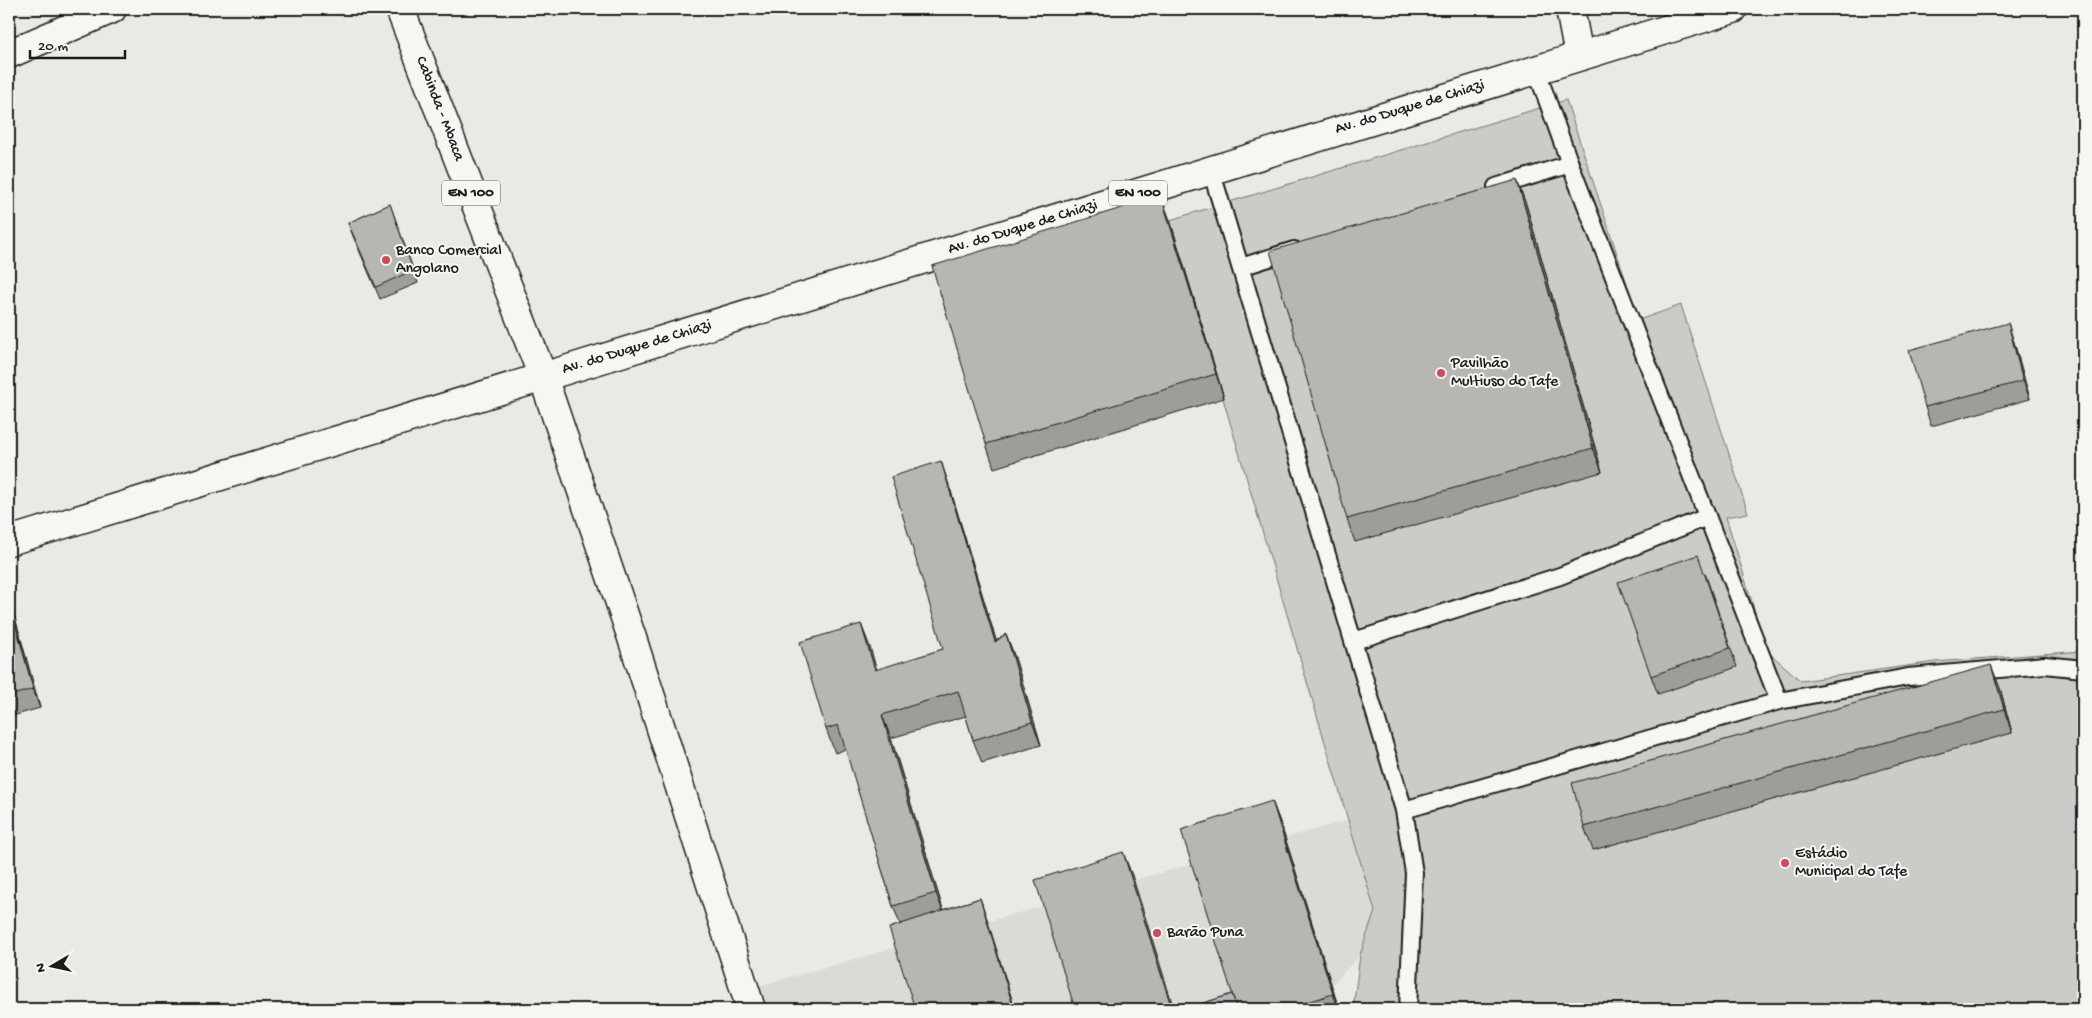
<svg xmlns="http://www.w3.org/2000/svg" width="2092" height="1018" viewBox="0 0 2092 1018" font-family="'Gochi Hand',sans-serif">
<rect width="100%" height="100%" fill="#e9e9e5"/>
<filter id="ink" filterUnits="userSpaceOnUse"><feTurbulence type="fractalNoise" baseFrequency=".02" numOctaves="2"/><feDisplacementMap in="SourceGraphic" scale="10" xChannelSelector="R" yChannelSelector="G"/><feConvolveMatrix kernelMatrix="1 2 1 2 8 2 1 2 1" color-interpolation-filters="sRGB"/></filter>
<g filter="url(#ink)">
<!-- built -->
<path fill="#dadad6" d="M1348,820L1375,911L1360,955L1331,986L1338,1009H751L745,990Z"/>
<!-- green -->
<path fill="#cbcbc7" stroke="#747472" d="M1566,100L1639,320L1681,305L1748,513L1726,517L1767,651L1801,681L1935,662L2083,651V1009H1353L1360,955L1375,911L1170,220Z"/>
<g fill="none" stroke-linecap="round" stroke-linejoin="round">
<defs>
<g id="service">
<path d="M1536,69L1570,164L1779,701"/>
<path d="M1211,170L1404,810L1414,873L1408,1009"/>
<path d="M1496,187L1570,164"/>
<path d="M1241,267L1294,250"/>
<path d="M1354,641L1560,576L1707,517"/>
<path d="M1404,810L1779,701L1908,677L2045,665L2083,669"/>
</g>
<g id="minor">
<path d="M1570,9L1579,56"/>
<path d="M9,54L112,9"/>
<path d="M9,541L543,377"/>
</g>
<path id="secondary" d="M543,377L632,638L751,1009"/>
<path id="primary" d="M400,9L543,377L1733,9"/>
</defs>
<!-- service casing -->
<use href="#service" stroke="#1c1c1c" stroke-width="20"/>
<!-- minor casing -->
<use href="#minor" stroke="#1c1c1c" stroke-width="31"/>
<!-- secondary casing -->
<use href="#secondary" stroke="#1c1c1c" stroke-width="31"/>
<!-- primary casing -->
<use href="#primary" stroke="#1c1c1c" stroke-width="31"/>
<!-- service -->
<use href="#service" stroke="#f6f6f2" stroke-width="16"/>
<!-- minor -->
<use href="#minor" stroke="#f6f6f2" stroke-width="28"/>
<!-- secondary -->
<use href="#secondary" stroke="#f6f6f2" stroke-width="28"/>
<!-- primary -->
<use href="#primary" stroke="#f6f6f2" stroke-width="28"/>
</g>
<!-- wall -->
<g fill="#9d9d9a" stroke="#1c1c1c">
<path d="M390,204L418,283L380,299L353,236L348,223Z"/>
<path d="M1526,204L1602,472L1355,542L1347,519Z"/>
<path d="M1170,220L1224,398L994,468L986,444Z"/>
<path d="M2014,342L2030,399L1931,426L1925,407Z"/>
<path d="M949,485L996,641L1006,634L1015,658L1041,745L982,763L973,740L966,716L891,738L943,910L980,898L988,922L900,924L893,906L846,749L835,753L826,729L861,624L877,670L943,649Z"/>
<path d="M1705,573L1737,667L1658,694L1651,676Z"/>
<path d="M9,600L14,614L40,708L9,717Z"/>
<path d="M2000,688L2012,733L1593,850L1584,827Z"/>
<path d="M1272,801L1281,825L1339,1009H1185L1232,994Z"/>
</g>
<!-- shaded-wall -->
<g fill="#7f7f7d" stroke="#1c1c1c">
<path d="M1517,180L1526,204L1602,472L1593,448Z"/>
<path d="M1161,196L1170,220L1224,398L1216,374Z"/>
<path d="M2008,323L2014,342L2030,399L2023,381Z"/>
<path d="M941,461L949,485L1004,666L995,642Z"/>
<path d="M9,600L14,614L40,708L33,689Z"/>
<path d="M861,624L870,647L884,694L875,670Z"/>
<path d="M1006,634L1015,658L1041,745L1032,722Z"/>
<path d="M1991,665L2000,688L2012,733L2004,709Z"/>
<path d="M882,715L891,738L945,916L936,893Z"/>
<path d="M1272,801L1281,825L1339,1009L1333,994Z"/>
<path d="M1123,852L1132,875L1174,1009H1172Z"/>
<path d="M980,898L988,922L1015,1009H1014Z"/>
</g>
<!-- building -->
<g fill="#b6b6b3" stroke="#1c1c1c">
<path d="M1517,180L1593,448L1347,519L1270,251Z"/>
<path d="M1161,196L1216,374L986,444L932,266Z"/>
<path d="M390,204L413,270L376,287L348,223Z"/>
<path d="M2008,323L2023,381L1925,407L1909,350Z"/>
<path d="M941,461L995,642L1006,634L1032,722L973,740L958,691L882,715L936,893L893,906L838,725L826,729L800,642L861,624L875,670L943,649L891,477Z"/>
<path d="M1698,555L1730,648L1651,676L1618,582Z"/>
<path d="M9,601L33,689L9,696Z"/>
<path d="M1991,665L2004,709L1584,827L1572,783Z"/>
<path d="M1272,801L1333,994L1284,1009H1237L1181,830Z"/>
<path d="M1123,852L1172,1009H1075L1035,880Z"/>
<path d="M980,898L1014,1009H915L889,928Z"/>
<path d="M1232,994L1237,1009H1185Z"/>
</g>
</g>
<!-- markers -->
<g fill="#d1495b" stroke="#f6f6f2" stroke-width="2">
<circle cx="386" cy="260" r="5"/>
<circle cx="1441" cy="373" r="5"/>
<circle cx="1785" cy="863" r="5"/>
<circle cx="1157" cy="933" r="5"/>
</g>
<g text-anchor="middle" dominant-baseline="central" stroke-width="4" stroke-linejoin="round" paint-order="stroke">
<!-- shield labels -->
<g fill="#f6f6f2" stroke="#5d5d5c" stroke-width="1">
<rect x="442" y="180.5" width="58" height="25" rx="4"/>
<rect x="1109" y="180.5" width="58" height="25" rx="4"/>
</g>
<g font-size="15" font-weight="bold" fill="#1c1c1c">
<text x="471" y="193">EN 100</text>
<text x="1138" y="193">EN 100</text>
</g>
<!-- street labels -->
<g font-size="16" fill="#1c1c1c" stroke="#f6f6f2">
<text transform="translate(1410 108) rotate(-17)">Av. do Duque de Chiazi</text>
<text transform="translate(439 109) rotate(69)">Cabinda - Mbaca</text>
<text transform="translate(1023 228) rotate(-17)">Av. do Duque de Chiazi</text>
<text transform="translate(637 348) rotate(-17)">Av. do Duque de Chiazi</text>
</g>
<!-- poi labels -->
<g font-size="16" fill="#1c1c1c" stroke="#f6f6f2" text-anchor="start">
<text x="396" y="251">Banco Comercial<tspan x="396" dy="18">Angolano</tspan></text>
<text x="1451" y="364">Pavilhão<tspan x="1451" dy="18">Multiuso do Tafe</tspan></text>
<text x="1795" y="854">Estádio<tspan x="1795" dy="18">Municipal do Tafe</tspan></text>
<text x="1167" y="933">Barão Puna</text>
</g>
</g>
<!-- margin -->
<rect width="2092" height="1018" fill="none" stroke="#f6f6f2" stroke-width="30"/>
<rect x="15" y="15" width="2062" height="988" fill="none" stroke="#1c1c1c" stroke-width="2" filter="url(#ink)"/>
<!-- north arrow -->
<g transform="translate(52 966) rotate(261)" stroke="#f6f6f2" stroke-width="4" paint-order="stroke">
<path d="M0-4L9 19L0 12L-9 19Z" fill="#1c1c1c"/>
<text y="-8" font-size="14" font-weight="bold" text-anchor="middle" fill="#1c1c1c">N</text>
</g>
<!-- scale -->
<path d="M30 50v8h95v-8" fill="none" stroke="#1c1c1c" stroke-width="2.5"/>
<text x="38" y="50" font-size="15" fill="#1c1c1c" stroke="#f6f6f2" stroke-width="4" paint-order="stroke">20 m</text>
</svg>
